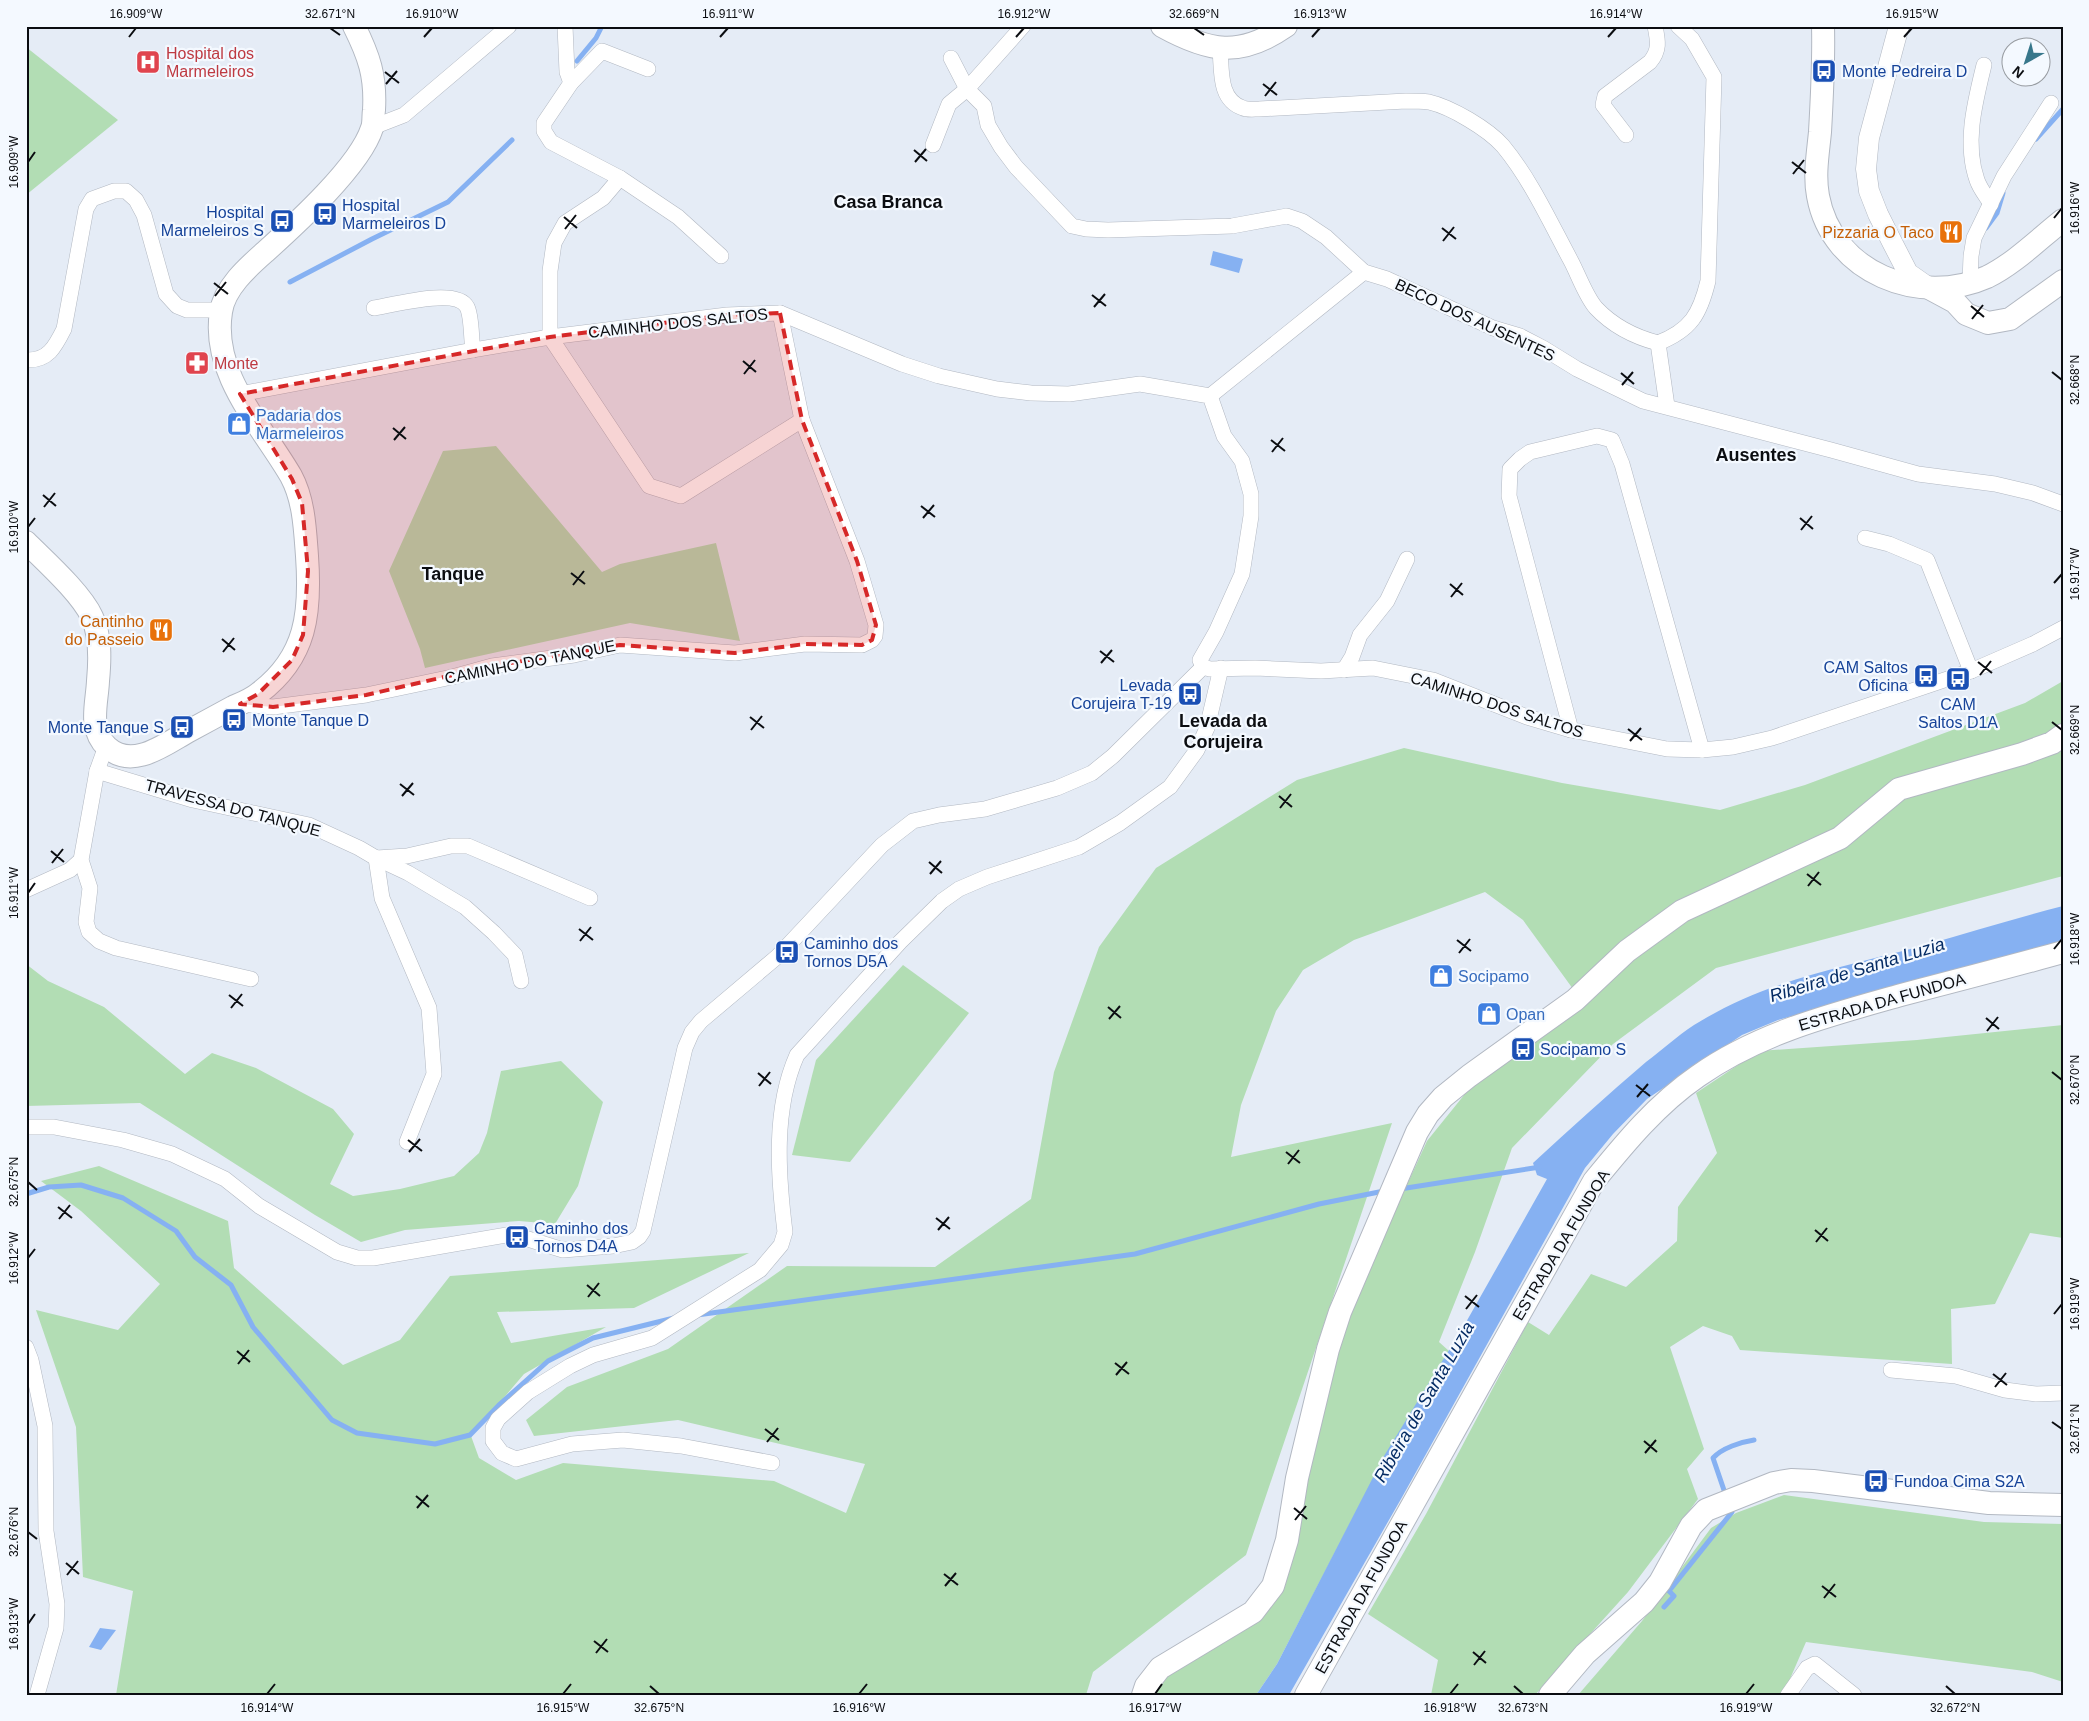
<svg xmlns="http://www.w3.org/2000/svg" width="2089" height="1721" viewBox="0 0 2089 1721" font-family="Helvetica,sans-serif">
<rect width="100%" height="100%" fill="#e5ecf6"/>
<!-- green -->
<g fill="#b2ddb4">
<path d="M26,47L118,120L26,195Z"/>
<path d="M496,446L602,572L620,564L716,543L740,641L630,623L425,668L420,649L389,571L443,451Z"/>
<path d="M2063,681V876L1716,968L1613,1044L1512,1148L1475,1252L1439,1342L1449,1351L1386,1454L1277,1664L1256,1695H1152L1156,1679L1200,1655L1290,1564L1338,1336L1427,1141L1473,1084L1581,1000L1523,920L1485,892L1354,940L1303,970L1276,1011L1241,1105L1231,1157L1392,1123L1246,1555L1093,1672L1086,1695H116L133,1591L83,1577L76,1427L36,1310L118,1330L160,1284L81,1211L41,1181L99,1166L228,1221L234,1268L343,1365L400,1340L450,1276L749,1253L634,1308L497,1312L511,1343L606,1327L524,1374L471,1436L479,1458L516,1480L563,1463L774,1481L846,1513L865,1464L678,1420L534,1436L526,1420L567,1387L668,1349L787,1266L935,1267L1031,1199L1054,1072L1099,947L1156,868L1297,780L1404,748L1562,783L1720,810L1805,785L2025,703Z"/>
<path d="M26,964L48,981L104,1007L185,1074L212,1053L256,1068L333,1109L354,1134L330,1184L353,1196L400,1189L454,1176L479,1153L487,1133L501,1071L561,1061L603,1102L578,1186L555,1224L519,1221L405,1230L361,1242L315,1215L140,1103L26,1106Z"/>
<path d="M903,965L969,1013L850,1162L792,1155L816,1060Z"/>
<path d="M2063,1025V1238L2030,1233L1995,1304L1951,1309L1952,1364L1740,1350L1732,1336L1703,1326L1670,1347L1704,1449L1687,1469L1698,1499L1628,1592L1535,1695H1431L1438,1660L1368,1614L1426,1514L1528,1322L1549,1335L1591,1274L1626,1287L1677,1241L1678,1207L1717,1153L1696,1093L1759,1051L1917,1040Z"/>
<path d="M1784,1495L1984,1522L2063,1524V1682L2032,1672L1806,1642L1783,1695H1578L1642,1621L1711,1528L1736,1513Z"/>
</g>
<!-- water -->
<g fill="#86b1f2">
<path d="M1213,251L1243,259L1239,273L1210,265Z"/>
<path d="M2063,906V941L1778,1020L1742,1035L1647,1099L1613,1134L1585,1168L1401,1499L1289,1695H1256L1277,1664L1384,1456L1465,1324L1547,1179L1537,1175L1533,1163C1570,1129 1607,1095 1646,1062C1662,1050 1677,1036 1694,1025C1768,979 1842,968 1925,945C1971,932 2016,918 2063,906Z"/>
<path d="M100,1628L116,1630L101,1650L89,1647Z"/>
</g>
<g fill="none" stroke-linecap="round" stroke-linejoin="round">
<!-- stream -->
<g stroke="#86b1f2" stroke-width="5">
<path d="M577,61L596,38L602,26"/>
<path d="M2036,139L2063,109"/>
<path d="M1986,228L1997,213L2003,193"/>
<path d="M290,282L372,239L448,202L512,140"/>
<path d="M1400,1189L1540,1167"/>
<path d="M26,1194L49,1187L81,1185L123,1198L176,1231L195,1257L231,1285L253,1327L332,1420L357,1433L435,1444L470,1435L500,1404L548,1361L593,1338L674,1318"/>
<path d="M697,1315L1135,1254L1319,1204L1384,1191"/>
<path d="M1726,1496L1713,1458C1722,1448 1741,1442 1754,1440"/>
<path d="M1664,1607L1674,1596L1669,1591L1732,1512L1730,1506"/>
</g>
<defs>
<g id="minor">
<path d="M565,26L567,72L571,83"/>
<path d="M1220,49C1222,69 1218,100 1243,108C1247,110 1254,109 1259,109L1406,101C1413,101 1421,101 1429,102C1451,107 1488,129 1503,146C1531,180 1550,222 1571,261C1578,274 1586,297 1596,308C1612,325 1635,337 1658,343"/>
<path d="M951,58L967,89L984,106L988,125L1001,147L1016,167L1072,226L1086,229L1108,230L1232,226L1287,216L1302,221L1326,237L1364,272L1387,279L1493,328L1520,336L1543,348L1577,369L1643,401L1831,450L1918,474L1995,484L2033,493L2063,504"/>
<path d="M1984,65C1975,102 1964,143 1977,180C1980,189 1987,197 1991,204"/>
<path d="M373,127L404,115L509,26"/>
<path d="M1626,135L1603,105L1605,96L1650,62C1660,50 1658,41 1655,26"/>
<path d="M933,145L949,104L967,89L1023,26"/>
<path d="M620,178L678,217L721,256"/>
<path d="M1970,282L1971,256L1974,238L2004,176L2051,103"/>
<path d="M374,308C393,305 457,287 467,307C472,316 471,339 473,350"/>
<path d="M550,337V271L554,243L565,223L603,198L620,178L551,142L544,131V123L571,83L602,51L648,69"/>
<path d="M550,337L649,486L681,496L802,420"/>
<path d="M1658,343C1691,330 1700,314 1708,281L1714,77L1692,39L1678,26"/>
<path d="M1658,343L1667,406"/>
<path d="M26,360C48,361 55,347 64,329L86,209L92,199L114,191H126L136,200L144,215L166,294L177,306L187,310H221"/>
<path d="M240,394L473,350L550,337L727,315L780,313L902,364L939,376L997,389L1031,393L1069,394L1140,384L1210,396L1224,436L1242,461L1251,494V516L1242,574L1216,632L1200,660L1203,667L1210,669L1255,668L1321,671L1373,668L1433,680L1527,717L1571,730L1667,749L1702,750L1733,747L1772,738L1971,671L2033,644L2063,628"/>
<path d="M1210,396L1364,272"/>
<path d="M1865,538L1889,544L1927,560L1971,671"/>
<path d="M1344,670L1352,657L1360,635L1387,601L1407,559"/>
<path d="M242,704L273,707L366,695L452,677L492,666L574,655L620,645L735,653L805,644L862,645L872,640L875,636L876,625L857,561L802,420L780,313"/>
<path d="M1571,730L1509,496L1510,469L1520,459L1530,452L1597,436L1612,440L1622,464L1702,750"/>
<path d="M106,746L97,771L81,860L90,888L86,922L89,932L99,941L116,948L251,979"/>
<path d="M97,771L193,800L309,825L359,848L376,858L408,873L465,907L494,933L515,955L521,981"/>
<path d="M376,858L382,898L429,1008L434,1074L407,1142"/>
<path d="M377,858L407,856L451,846H468L590,898"/>
<path d="M26,890L70,870L81,860"/>
<path d="M26,1127H54L123,1140L172,1154L225,1179L259,1206L337,1252L357,1258H373L512,1234L563,1250L613,1246L632,1242L639,1237L643,1231L685,1048L692,1032L701,1021L778,956L882,845L913,821L939,815L985,809L1057,788L1092,773L1113,756L1203,667"/>
<path d="M26,1347L31,1360L45,1426L46,1531L57,1604L56,1628L37,1695"/>
<path d="M1891,1370L1956,1376L2005,1390L2036,1394L2063,1393"/>
<path d="M772,1463L681,1446L623,1440L572,1444L516,1459L502,1453L493,1441V1428L498,1419L528,1392L570,1366L593,1355L652,1338L760,1270L781,1245L785,1232C778,1175 773,1109 797,1055L900,942L942,901L959,889L987,877L1079,847L1120,823L1170,787L1197,750L1207,728L1221,668"/>
<path d="M1788,1695L1807,1668L1815,1664L1854,1695"/>
</g>
<path id="tertiary" d="M1899,26L1869,138L1866,169L1869,191L1878,214L1892,242L1908,273L1928,287"/>
<g id="secondary">
<path d="M1162,26C1209,52 1240,58 1286,26"/>
<path d="M1823,26C1824,62 1822,97 1820,132C1818,153 1814,175 1818,196C1832,273 1920,307 1987,277C2014,264 2040,238 2063,220"/>
<path d="M1929,288L1955,302L1966,314L1988,323L2010,319L2063,281"/>
<path d="M26,542C45,561 81,593 92,617C101,636 100,660 98,681C97,704 88,729 107,747C132,770 164,745 187,732C202,724 218,715 233,707C242,703 252,699 259,693C307,657 311,612 307,556C305,529 304,500 291,476C262,426 211,374 221,312C224,288 248,267 265,252C296,224 360,166 372,128C374,123 373,116 374,110C376,76 369,56 354,26"/>
<path d="M1143,1695L1146,1686L1160,1668L1253,1612L1273,1586L1287,1540L1297,1478L1328,1349L1340,1312L1417,1132L1428,1114L1443,1097L1469,1076L1575,1000L1627,951L1682,911L1840,838L1899,789L2022,754L2052,743L2063,735"/>
<path d="M1306,1695L1594,1181C1625,1143 1657,1104 1698,1076C1759,1033 1830,1015 1901,995C1955,981 2009,967 2063,952"/>
<path d="M1550,1695L1585,1654L1644,1602L1660,1582L1691,1526L1706,1510L1774,1483L1791,1480L1813,1481L1989,1503L2063,1505"/>
</g>
</defs>
<!-- minor casing -->
<use href="#minor" stroke="#b2b8c2" stroke-width="16"/>
<!-- tertiary casing -->
<use href="#tertiary" stroke="#b2b8c2" stroke-width="21"/>
<!-- secondary casing -->
<use href="#secondary" stroke="#b2b8c2" stroke-width="24"/>
<!-- minor -->
<use href="#minor" stroke="#fff" stroke-width="15"/>
<!-- tertiary -->
<use href="#tertiary" stroke="#fff" stroke-width="20"/>
<!-- secondary -->
<use href="#secondary" stroke="#fff" stroke-width="22"/>
</g>
<!-- marked area -->
<path fill="#d62828" fill-opacity="0.2" stroke="#d62828" stroke-width="4" stroke-dasharray="10 6" stroke-linejoin="round" d="M780,313L802,420L857,561L876,625L872,640L862,645L805,644L735,653L620,645L492,666L366,695L273,707L240,704L258,694L292,660L303,635L308,571L302,503L292,479L240,394L550,337L727,315Z"/>
<!-- ticks -->
<path fill="none" stroke="#0b0d11" stroke-width="2" d="M330,28L340,35M1194,28L1204,35M129,37L136,28M424,37L432,28M720,37L728,28M1016,37L1024,28M1312,37L1320,28M1608,37L1616,28M1904,37L1912,28M385,72L399,83M386,84L397,71M1263,84L1277,95M1265,96L1276,82M914,150L927,161M28,162L35,152M915,162L926,149M1792,162L1806,173M1793,174L1804,160M564,217L577,228M2054,218L2062,208M1442,228L1456,239M565,229L576,215M1443,241L1454,227M214,283L228,294M1092,295L1106,306M215,296L226,282M1971,306L1984,317M1094,307L1105,294M1972,319L1983,305M743,361L756,372M2052,372L2062,380M1621,373L1634,384M744,374L755,360M1622,385L1633,372M393,428L406,439M394,440L405,427M1271,440L1285,451M1272,452L1283,438M43,495L56,506M921,506L935,517M44,507L55,493M923,518L934,505M1800,518L1813,529M28,527L35,518M1801,530L1812,516M571,573L585,584M2054,583L2062,574M1450,584L1463,595M573,585L584,571M1451,597L1462,583M222,639L235,650M1100,651L1114,662M223,652L234,638M1978,662L1992,673M1101,663L1112,650M1980,675L1991,661M750,717L764,728M2052,722L2062,730M1628,729L1642,740M751,730L762,716M1630,741L1641,728M400,784L414,795M402,796L413,783M1279,796L1292,807M1280,808L1291,794M51,851L64,862M929,862L942,873M52,863L63,849M930,874L941,861M1807,874L1821,885M1808,886L1819,872M28,893L35,883M579,929L593,940M1457,940L1471,951M580,941L591,927M2054,949L2062,939M1459,953L1470,939M229,995L243,1006M1108,1007L1121,1018M231,1008L242,994M1986,1018L1999,1029M1109,1019L1120,1006M1987,1031L1998,1017M2052,1072L2062,1080M758,1073L771,1084M1636,1085L1650,1096M759,1086L770,1072M1637,1097L1648,1084M408,1140L422,1151M409,1152L420,1139M1286,1152L1300,1163M1288,1164L1299,1150M28,1182L37,1190M58,1207L72,1218M936,1218L950,1229M59,1219L70,1205M938,1230L949,1217M1815,1230L1828,1241M1816,1242L1827,1228M28,1258L35,1249M587,1285L600,1296M1465,1296L1479,1307M588,1297L599,1283M1466,1309L1477,1295M2054,1314L2062,1304M237,1351L250,1362M1115,1363L1129,1374M238,1364L249,1350M1993,1374L2007,1385M1116,1375L1127,1362M1995,1387L2006,1373M2052,1422L2062,1429M765,1429L779,1440M1644,1441L1657,1452M767,1442L778,1428M1645,1453L1656,1440M416,1496L429,1507M417,1508L428,1495M1294,1508L1307,1519M1295,1520L1306,1506M28,1532L37,1539M66,1563L79,1574M944,1574L958,1585M67,1575L78,1561M945,1586L956,1573M1822,1586L1836,1597M1824,1598L1835,1584M28,1624L35,1614M594,1641L608,1652M1473,1652L1486,1663M596,1653L607,1639M1474,1665L1485,1651M650,1686L659,1694M1514,1686L1523,1694M1946,1686L1955,1694M267,1694L275,1684M563,1694L571,1684M859,1694L867,1684M1155,1694L1162,1684M1450,1694L1458,1684M1746,1694L1754,1684"/>
<!-- icons -->
<defs>
<symbol id="hospital-square" viewBox="-11 -11 22 22"><rect x="-9" y="-9" width="18" height="18" rx="4" fill="#e0444e" stroke="#f4f9ff"/><path d="M-5-5h3v3.5h4V-5h3V5h-3V1.5h-4V5h-3Z" fill="#fff"/></symbol>
<symbol id="bus-square" viewBox="-11 -11 22 22"><rect x="-9" y="-9" width="18" height="18" rx="4" fill="#1a4fb4" stroke="#f4f9ff"/><path d="M-5-6H5V4H4V6H2V4H-2V6H-4V4H-5ZM-3.5-4V0h7V-4ZM-3.5 1.2v1.5H-2V1.2ZM2 1.2v1.5H3.5V1.2Z" fill="#fff"/></symbol>
<symbol id="restaurant-square" viewBox="-11 -11 22 22"><rect x="-9" y="-9" width="18" height="18" rx="4" fill="#e8710a" stroke="#f4f9ff"/><path d="M-5-6h1v4h1v-4h1v4h1v-4h1v5L-1.5 .5V6h-2V.5L-5-1ZM5-6V6H3V1.5H1.5Q1.5-4 5-6Z" fill="#fff"/></symbol>
<symbol id="pharmacy-square" viewBox="-11 -11 22 22"><rect x="-9" y="-9" width="18" height="18" rx="4" fill="#e0444e" stroke="#f4f9ff"/><path d="M-2-6h4v4h4v4h-4v4h-4v-4h-4v-4h4Z" fill="#fff"/></symbol>
<symbol id="shop-square" viewBox="-11 -11 22 22"><rect x="-9" y="-9" width="18" height="18" rx="4" fill="#3f7fe0" stroke="#f4f9ff"/><path d="M-5-2.5h2.3a2.7 3.5 0 0 1 5.4 0H5L5.5 6h-11ZM-1.5-2.5h3a1.5 2.3 0 0 0-3 0Z" fill="#fff"/></symbol>
</defs>
<g fill-rule="evenodd">
<use href="#hospital-square" x="134" y="48" width="28" height="28"/>
<use href="#bus-square" x="1810" y="57" width="28" height="28"/>
<use href="#bus-square" x="311" y="200" width="28" height="28"/>
<use href="#bus-square" x="268" y="207" width="28" height="28"/>
<use href="#restaurant-square" x="1937" y="218" width="28" height="28"/>
<use href="#pharmacy-square" x="183" y="349" width="28" height="28"/>
<use href="#shop-square" x="225" y="410" width="28" height="28"/>
<use href="#restaurant-square" x="147" y="616" width="28" height="28"/>
<use href="#bus-square" x="1912" y="662" width="28" height="28"/>
<use href="#bus-square" x="1944" y="665" width="28" height="28"/>
<use href="#bus-square" x="1176" y="680" width="28" height="28"/>
<use href="#bus-square" x="220" y="706" width="28" height="28"/>
<use href="#bus-square" x="168" y="713" width="28" height="28"/>
<use href="#bus-square" x="773" y="938" width="28" height="28"/>
<use href="#shop-square" x="1427" y="962" width="28" height="28"/>
<use href="#shop-square" x="1475" y="1000" width="28" height="28"/>
<use href="#bus-square" x="1509" y="1035" width="28" height="28"/>
<use href="#bus-square" x="503" y="1223" width="28" height="28"/>
<use href="#bus-square" x="1862" y="1467" width="28" height="28"/>
</g>
<g text-anchor="middle" dominant-baseline="central" stroke-width="4.5" stroke-linejoin="round" paint-order="stroke">
<!-- health labels -->
<g font-size="16" fill="#be3a42" stroke="#f4f9ff" text-anchor="start">
<text x="166" y="53">Hospital dos<tspan x="166" dy="18">Marmeleiros</tspan></text>
<text x="214" y="363">Monte</text>
</g>
<!-- transit labels -->
<g font-size="16" fill="#164399" stroke="#f4f9ff" text-anchor="start">
<text x="1842" y="71">Monte Pedreira D</text>
<text x="342" y="205">Hospital<tspan x="342" dy="18">Marmeleiros D</tspan></text>
<text x="264" y="212" text-anchor="end">Hospital<tspan x="264" dy="18">Marmeleiros S</tspan></text>
<text x="1908" y="667" text-anchor="end">CAM Saltos<tspan x="1908" dy="18">Oficina</tspan></text>
<text x="1172" y="685" text-anchor="end">Levada<tspan x="1172" dy="18">Corujeira T-19</tspan></text>
<text x="1958" y="704" text-anchor="middle">CAM<tspan x="1958" dy="18">Saltos D1A</tspan></text>
<text x="252" y="720">Monte Tanque D</text>
<text x="164" y="727" text-anchor="end">Monte Tanque S</text>
<text x="804" y="943">Caminho dos<tspan x="804" dy="18">Tornos D5A</tspan></text>
<text x="1540" y="1049">Socipamo S</text>
<text x="534" y="1228">Caminho dos<tspan x="534" dy="18">Tornos D4A</tspan></text>
<text x="1894" y="1481">Fundoa Cima S2A</text>
</g>
<!-- food labels -->
<g font-size="16" fill="#c56008" stroke="#f4f9ff" text-anchor="end">
<text x="1934" y="232">Pizzaria O Taco</text>
<text x="144" y="621">Cantinho<tspan x="144" dy="18">do Passeio</tspan></text>
</g>
<!-- street labels -->
<g font-size="16" fill="#0b0d11" stroke="#f4f9ff">
<text transform="translate(1475 320) rotate(25)">BECO DOS AUSENTES</text>
<text transform="translate(678 323) rotate(-6)">CAMINHO DOS SALTOS</text>
<text transform="translate(530 662) rotate(-11)">CAMINHO DO TANQUE</text>
<text transform="translate(1497 705) rotate(18)">CAMINHO DOS SALTOS</text>
<text transform="translate(233 808) rotate(15)">TRAVESSA DO TANQUE</text>
<text transform="translate(1882 1002) rotate(-16)">ESTRADA DA FUNDOA</text>
<text transform="translate(1561 1245) rotate(-59)">ESTRADA DA FUNDOA</text>
<text transform="translate(1361 1597) rotate(-61)">ESTRADA DA FUNDOA</text>
</g>
<!-- shop labels -->
<g font-size="16" fill="#366cbe" stroke="#f4f9ff" text-anchor="start">
<text x="256" y="415">Padaria dos<tspan x="256" dy="18">Marmeleiros</tspan></text>
<text x="1458" y="976">Socipamo</text>
<text x="1506" y="1014">Opan</text>
</g>
<!-- neighbourhood labels -->
<g font-size="18" font-weight="bold" fill="#0b0d11" stroke="#f4f9ff">
<text x="888" y="202">Casa Branca</text>
<text x="1756" y="455">Ausentes</text>
<text x="453" y="574">Tanque</text>
<text x="1223" y="721">Levada da<tspan x="1223" dy="21">Corujeira</tspan></text>
</g>
<!-- water labels -->
<g font-size="18" font-style="italic" fill="#042b64" stroke="#f4f9ff">
<text transform="translate(1857 970) rotate(-17)">Ribeira de Santa Luzia</text>
<text transform="translate(1424 1402) rotate(-60)">Ribeira de Santa Luzia</text>
</g>
</g>
<!-- border -->
<rect width="2089" height="1721" fill="none" stroke="#f4f9ff" stroke-width="55"/>
<!-- north arrow -->
<g transform="translate(2026 62) rotate(219)"><circle r="24" fill="#f4f9ff" stroke="#979ba0"/>
<path d="M0-4L9 19L0 12L-9 19Z" fill="#37778b"/>
<text y="-8" font-size="14" font-weight="bold" text-anchor="middle" fill="#0b0d11">N</text>
</g>
<rect x="28" y="28" width="2034" height="1666" fill="none" stroke="#0b0d11" stroke-width="2"/>
<g font-size="12" text-anchor="middle" fill="#0b0d11">
<text x="136" y="18">16.909°W</text>
<text x="330" y="18">32.671°N</text>
<text x="432" y="18">16.910°W</text>
<text x="728" y="18">16.911°W</text>
<text x="1024" y="18">16.912°W</text>
<text x="1194" y="18">32.669°N</text>
<text x="1320" y="18">16.913°W</text>
<text x="1616" y="18">16.914°W</text>
<text x="1912" y="18">16.915°W</text>
<text transform="translate(14 162) rotate(-90)" y="4">16.909°W</text>
<text transform="translate(2075 208) rotate(-90)" y="4">16.916°W</text>
<text transform="translate(2075 380) rotate(-90)" y="4">32.668°N</text>
<text transform="translate(14 527) rotate(-90)" y="4">16.910°W</text>
<text transform="translate(2075 574) rotate(-90)" y="4">16.917°W</text>
<text transform="translate(2075 730) rotate(-90)" y="4">32.669°N</text>
<text transform="translate(14 893) rotate(-90)" y="4">16.911°W</text>
<text transform="translate(2075 939) rotate(-90)" y="4">16.918°W</text>
<text transform="translate(2075 1080) rotate(-90)" y="4">32.670°N</text>
<text transform="translate(14 1182) rotate(-90)" y="4">32.675°N</text>
<text transform="translate(14 1258) rotate(-90)" y="4">16.912°W</text>
<text transform="translate(2075 1304) rotate(-90)" y="4">16.919°W</text>
<text transform="translate(2075 1429) rotate(-90)" y="4">32.671°N</text>
<text transform="translate(14 1532) rotate(-90)" y="4">32.676°N</text>
<text transform="translate(14 1624) rotate(-90)" y="4">16.913°W</text>
<text x="267" y="1712">16.914°W</text>
<text x="563" y="1712">16.915°W</text>
<text x="659" y="1712">32.675°N</text>
<text x="859" y="1712">16.916°W</text>
<text x="1155" y="1712">16.917°W</text>
<text x="1450" y="1712">16.918°W</text>
<text x="1523" y="1712">32.673°N</text>
<text x="1746" y="1712">16.919°W</text>
<text x="1955" y="1712">32.672°N</text>
</g>
</svg>
